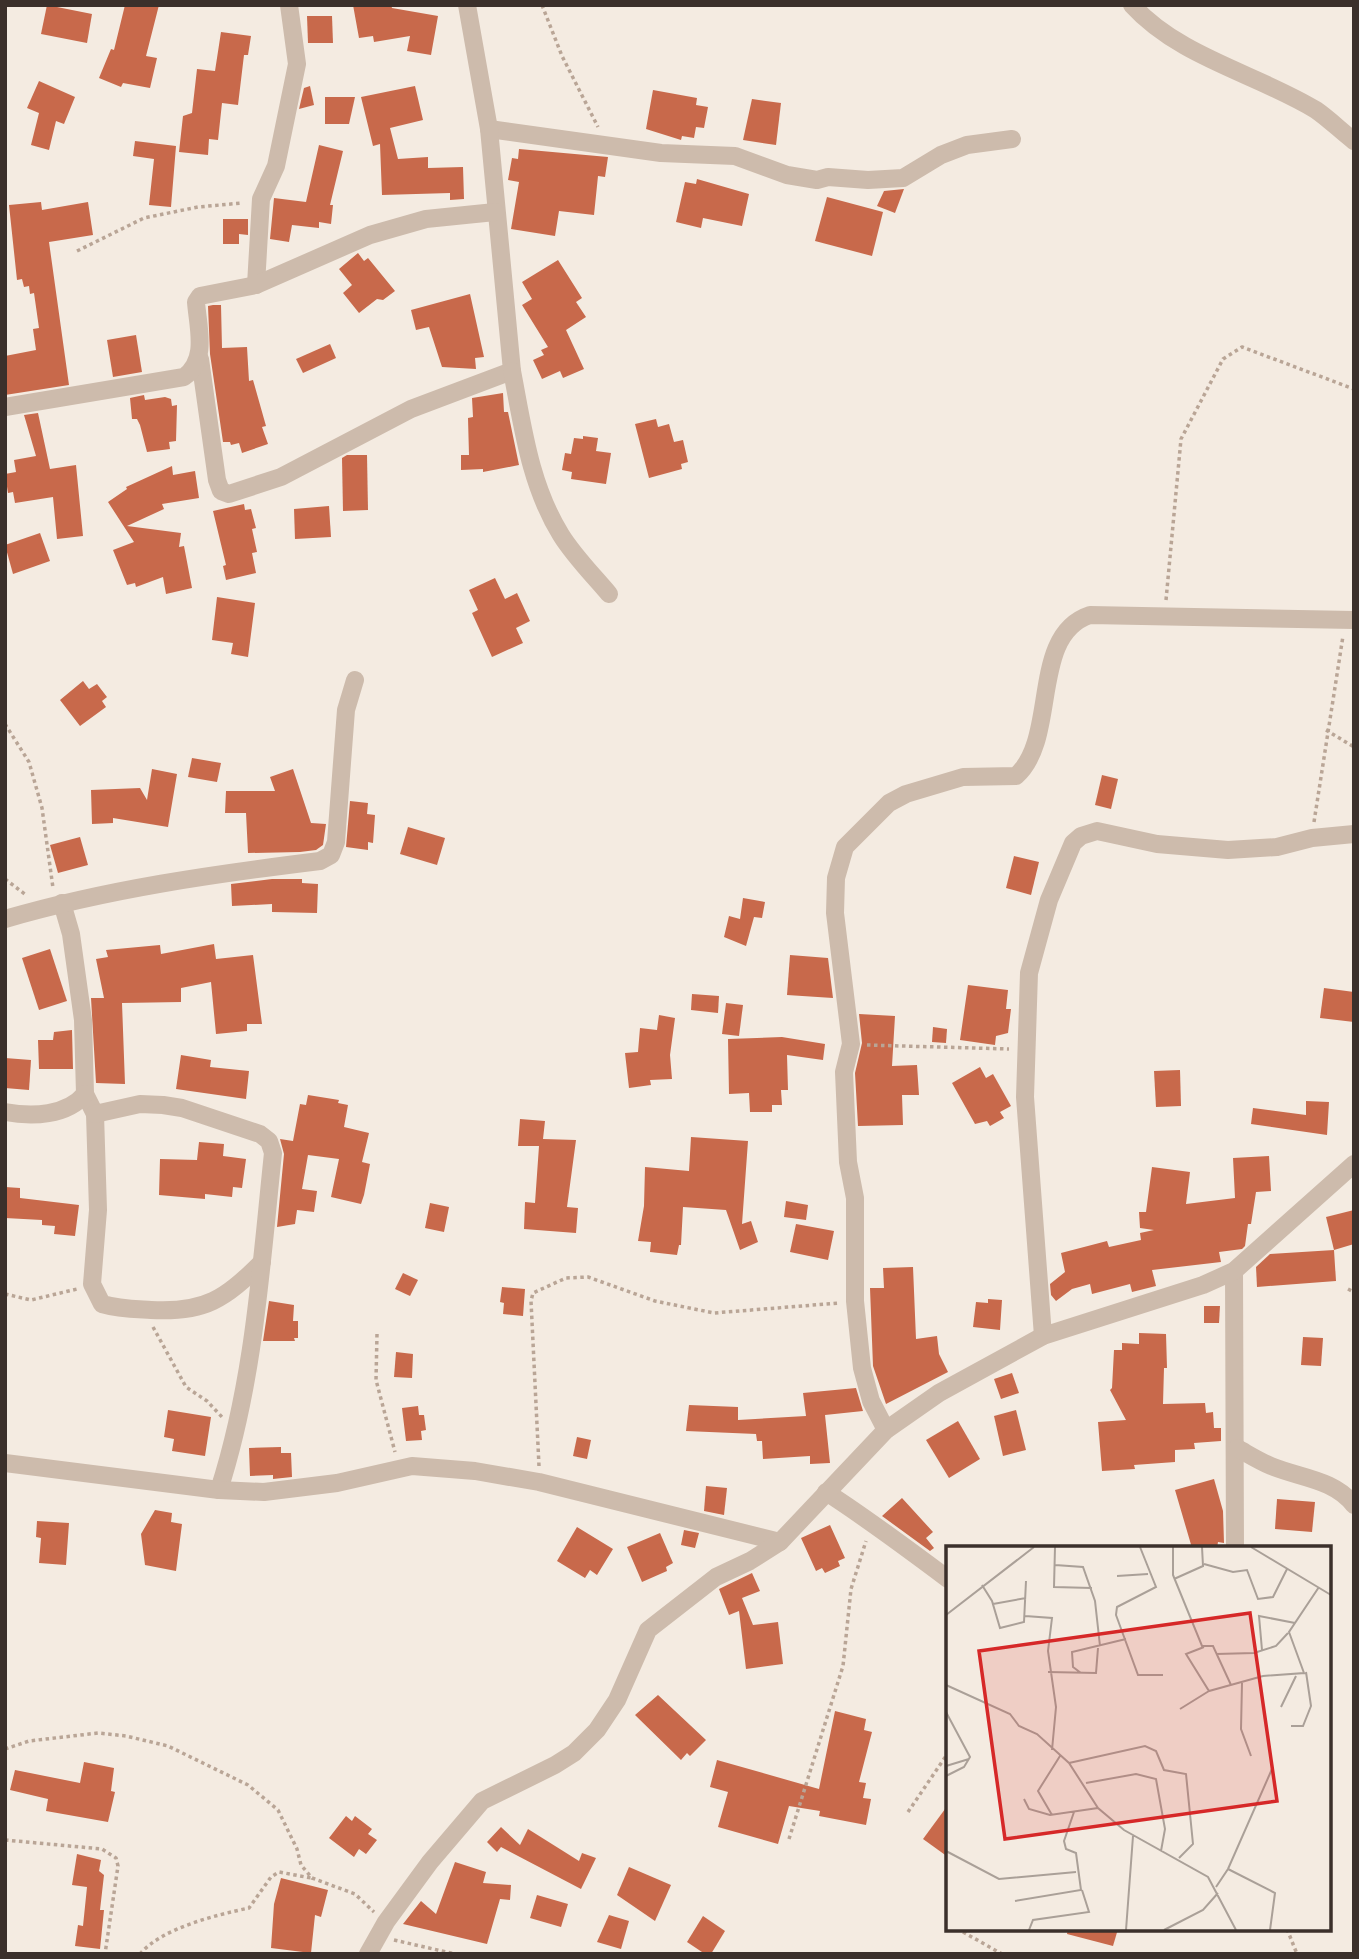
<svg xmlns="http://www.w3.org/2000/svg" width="1359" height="1959" viewBox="0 0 1359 1959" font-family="Manrope,sans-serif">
<rect width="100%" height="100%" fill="#f4ebe1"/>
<!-- building -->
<g fill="#c8694b">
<path d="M47,5L92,14L87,43L41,34Z"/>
<path d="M125,5H159L146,56L157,58L150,88L123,83L121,87L99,78L111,49L114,50Z"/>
<path d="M353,5H391L392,8L438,16L431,55L407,51L410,36L374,42L373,36L359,38Z"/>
<path d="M307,16H332L333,43H308Z"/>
<path d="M221,32L251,36L248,55H244L238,105L222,103L218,140L209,139L208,155L179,152L183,116L192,113L197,69L215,71Z"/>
<path d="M39,81L75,97L64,124L56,121L49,150L31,145L39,113L27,108Z"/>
<path d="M310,86L314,105L299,109L304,88Z"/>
<path d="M415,86L423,120L390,128L398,159L428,157V168L463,167L464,199L450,200V193L382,195L380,144L373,146L361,97Z"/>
<path d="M653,90L697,98L696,105L708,107L704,128L696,127L694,138L682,136L681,140L646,129Z"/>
<path d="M325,97H355L349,124H325Z"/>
<path d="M752,99L781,103L776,145L743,140Z"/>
<path d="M135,141L176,146L171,207L149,205L154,159L133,156Z"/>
<path d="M319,145L343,151L330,205H333L331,224L319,222V228L292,225L289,242L270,239L274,198L306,202Z"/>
<path d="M519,149L608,157L605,177L598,176L594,215L559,211L555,236L511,229L519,182L508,180L512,158L518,159Z"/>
<path d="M697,179L749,194L742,226L703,218L701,228L676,222L685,182L696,184Z"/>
<path d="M904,189L895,213L877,206L884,191Z"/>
<path d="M827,197L883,212L872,256L815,241Z"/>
<path d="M41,202L42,210L88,202L93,235L49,242L69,385L5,395V356L36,350L33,329L39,328L34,293L30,294L29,286L24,287L22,279L17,280L9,205Z"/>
<path d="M223,219H248V235L239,234V244H223Z"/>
<path d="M358,253L364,261L368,258L395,291L383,300L377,299L359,313L343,293L352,285L339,269Z"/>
<path d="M558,260L582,298L576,302L586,317L566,330L584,369L563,378L560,371L542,379L533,360L544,355L541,350L548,347L522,305L532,299L522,282Z"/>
<path d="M470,294L484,357L475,358L476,369L442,367L429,327L416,330L411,310Z"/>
<path d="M213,305H221L222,348L247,347L249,381L253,380L266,426L262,427L268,444L242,453L239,443L231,445L230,442H223L210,354L208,306Z"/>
<path d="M136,335L142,372L113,377L107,340Z"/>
<path d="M330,344L336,358L303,373L296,359Z"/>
<path d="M503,393L504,412H508L519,465L483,472V469L461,470V455H469L468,418L473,417L472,398Z"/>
<path d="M144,395L145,400L165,397L171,399L172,406L177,405L176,441L169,442L170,449L147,452L140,425L137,419H132L130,398Z"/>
<path d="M38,413L50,469L76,465L83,536L57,539L53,497L15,503L13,492L8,493L5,474L16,472L14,460L36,456L24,415Z"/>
<path d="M656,419L658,427L669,424L674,442L683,440L688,462L681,464L682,469L649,478L635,424Z"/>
<path d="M583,436L598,438L596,451L611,453L606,484L571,479L572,472L562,470L565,453L571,454L574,438L583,439Z"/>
<path d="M347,455H367L368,510L343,511L342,458Z"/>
<path d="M172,466L173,475L195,471L199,498L162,504L164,509L127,526L181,533L179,547L184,546L192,588L166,594L163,577L136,587L135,583L127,585L113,550L134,542L108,502L127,489L126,487Z"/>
<path d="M244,504L245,510L251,509L256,528L252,529L257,552L252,553L256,573L226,580L223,566L226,565L213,511Z"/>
<path d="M329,506L331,537L295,539L294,509Z"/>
<path d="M40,533L50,561L13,574L5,545Z"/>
<path d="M495,578L505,599L517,593L530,621L516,628L523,643L492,657L472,613L478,610L469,590Z"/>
<path d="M217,597L255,603L248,657L231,654L233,643L212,640Z"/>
<path d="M83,681L89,689L97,684L107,697L102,701L106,707L80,726L60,700Z"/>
<path d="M192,758L221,763L217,782L188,777Z"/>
<path d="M152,769L177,774L168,827L113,818V823L92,824L91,790L140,788L147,800Z"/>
<path d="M293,769L311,823L326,824L323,845L316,850L300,852L248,853L246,813H225L226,791H275L270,777Z"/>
<path d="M1102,775L1118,779L1111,809L1095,805Z"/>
<path d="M350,801L368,803L367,814L375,815L373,843L368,842V850L346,847Z"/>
<path d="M408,827L445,838L437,865L400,854Z"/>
<path d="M80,837L88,865L58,873L50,845Z"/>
<path d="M1014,856L1039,862L1031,895L1006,888Z"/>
<path d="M272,879H302V883L318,884L317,913L272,912V904L232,906L231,884Z"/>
<path d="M743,898L765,902L762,918L754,917L746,946L724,937L729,916L740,919Z"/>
<path d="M214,944L216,959L253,955L262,1024H247V1031L216,1034L211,982L181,988V1002L122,1003L125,1084L96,1083L91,998H104L96,959L108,957L106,950L160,945L161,954Z"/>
<path d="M50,949L67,1001L39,1010L22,958Z"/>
<path d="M790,955L828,958L833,998L787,995Z"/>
<path d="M968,985L1008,990L1006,1009H1011L1008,1033L996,1036L995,1045L960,1040Z"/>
<path d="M1324,988L1354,992V1022L1320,1018Z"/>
<path d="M692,994L719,996L718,1013L691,1010Z"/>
<path d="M726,1003L743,1005L739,1036L722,1034Z"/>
<path d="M859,1014L895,1016L892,1066L917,1065L919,1095H902L903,1125L858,1126L855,1073L862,1043Z"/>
<path d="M659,1015L675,1018L670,1055L672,1079L650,1080L651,1085L629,1088L625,1053L638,1052L640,1028L657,1030Z"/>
<path d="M933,1027L947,1029L946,1043L932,1042Z"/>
<path d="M72,1030L73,1069H39L38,1040H53L54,1032Z"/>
<path d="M782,1037L825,1044L823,1060L787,1055L788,1090H781L782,1105H772V1112H750L749,1093L729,1094L728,1039Z"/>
<path d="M181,1055L211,1060L210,1067L249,1071L246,1099L176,1089Z"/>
<path d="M5,1058L31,1060L29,1090L5,1088Z"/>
<path d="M980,1067L986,1078L993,1074L1011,1106L1000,1112L1004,1118L990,1126L987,1121L975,1124L952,1083Z"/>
<path d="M1180,1070L1181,1106L1156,1107L1154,1071Z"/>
<path d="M308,1095L339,1100L338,1103L348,1105L344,1127L369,1133L362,1162L370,1164L364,1195L361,1204L331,1197L339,1159L308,1155L302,1189L317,1191L314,1212L297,1210L295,1224L277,1227L284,1154L280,1139L293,1141L300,1104L306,1105Z"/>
<path d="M1306,1101L1329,1102L1327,1135L1251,1124L1253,1108L1306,1115Z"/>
<path d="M520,1119L545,1121L543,1139L576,1140L567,1207L578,1208L576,1233L524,1229L525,1202L535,1203L539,1146H518Z"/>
<path d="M691,1137L748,1141L742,1224L751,1221L758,1242L740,1250L726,1210L683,1207L681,1245H679L677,1255L650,1252L651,1242L638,1241L644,1206L645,1167L689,1171Z"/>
<path d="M199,1142L224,1144L223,1156L246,1159L242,1188L233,1187L232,1197L205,1194V1199L159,1195L160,1159L197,1160Z"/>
<path d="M1269,1156L1271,1191L1256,1192L1251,1224H1248L1245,1246L1242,1249L1219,1252L1221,1262L1152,1270L1156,1286L1132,1292L1130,1284L1092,1294L1090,1284L1072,1289L1056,1301L1051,1295L1050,1284L1065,1272L1061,1253L1107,1241L1109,1247L1141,1240L1140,1233L1154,1230L1140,1228L1139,1212H1146L1152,1167L1190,1172L1186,1204L1235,1198L1233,1158Z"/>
<path d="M5,1187L20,1188V1198L79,1205L75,1236L54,1234L55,1226L42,1225V1220L5,1218Z"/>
<path d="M786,1201L808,1205L806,1220L784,1217Z"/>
<path d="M430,1203L449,1207L444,1232L425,1228Z"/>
<path d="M1354,1210V1244L1334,1250L1326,1217Z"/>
<path d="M796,1224L834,1231L828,1260L790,1252Z"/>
<path d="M1334,1250L1336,1281L1257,1287L1256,1267L1270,1254Z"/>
<path d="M913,1267L916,1339L937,1336L939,1354L948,1372L886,1404L873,1366L870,1288H884L883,1268Z"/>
<path d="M403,1273L418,1280L410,1296L395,1289Z"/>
<path d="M502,1287L525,1289L523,1316L503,1314L504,1303L500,1302Z"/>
<path d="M988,1299L1002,1300L1000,1330L973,1327L976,1302L988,1303Z"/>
<path d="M269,1301L294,1305L293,1321H298V1338H294L295,1341H263Z"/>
<path d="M1204,1306H1220L1219,1323H1204Z"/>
<path d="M1139,1333L1166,1334L1167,1368H1164L1163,1404L1205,1403L1206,1413L1213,1412L1214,1428H1221V1441L1194,1443L1195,1449L1175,1450V1462L1134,1465L1135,1469L1102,1471L1098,1422L1126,1420L1110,1390L1112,1388L1114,1350H1122V1343L1139,1344Z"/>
<path d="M1303,1337L1323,1338L1321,1366L1301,1365Z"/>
<path d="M396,1352L413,1354L412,1378L394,1377Z"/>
<path d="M1012,1373L1019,1393L1001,1399L994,1379Z"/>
<path d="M856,1388L863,1411L825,1415L830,1463L810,1464V1456L763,1459L762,1441H757L756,1434L686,1431L689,1405L738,1407V1420L806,1416L803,1393Z"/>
<path d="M418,1406L419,1415H424L426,1430L421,1431L422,1440L406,1441L402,1408Z"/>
<path d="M168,1410L211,1417L205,1456L172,1451L174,1439L164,1437Z"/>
<path d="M1016,1410L1026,1450L1003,1456L994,1416Z"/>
<path d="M958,1421L980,1459L949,1478L926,1440Z"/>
<path d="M577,1437L591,1440L587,1459L573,1456Z"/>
<path d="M281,1447V1453H291L292,1477L273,1479V1475L250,1476L249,1448Z"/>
<path d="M1214,1479L1223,1511L1224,1543L1218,1542L1217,1548H1192L1175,1490Z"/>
<path d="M706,1486L727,1488L724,1515L704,1511Z"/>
<path d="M902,1498L933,1532L926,1538L934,1548L930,1551L882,1516Z"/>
<path d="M1277,1499L1315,1502L1312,1532L1275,1529Z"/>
<path d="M155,1510L172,1513L171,1522L182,1524L176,1571L145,1565L141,1534Z"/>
<path d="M37,1521L69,1523L66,1565L39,1563L41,1538L36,1537Z"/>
<path d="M830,1525L845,1558L838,1561L840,1566L825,1573L822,1568L816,1571L801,1538Z"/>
<path d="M577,1527L613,1549L597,1575L590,1570L585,1578L557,1561Z"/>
<path d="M684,1530L699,1533L695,1548L681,1545Z"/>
<path d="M660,1533L673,1563L666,1567L667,1571L642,1582L627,1547Z"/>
<path d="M752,1573L760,1591L742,1598L753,1625L778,1622L783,1664L746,1669L739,1611L729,1615L719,1589Z"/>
<path d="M658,1695L706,1740L690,1756L687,1753L681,1760L635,1715Z"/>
<path d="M835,1711L866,1719L864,1730L872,1732L859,1782L866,1783L863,1798L871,1799L866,1825L819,1816L820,1811L789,1806L778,1844L718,1827L728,1792L710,1787L717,1760L819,1789Z"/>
<path d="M84,1762L114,1768L111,1791L115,1792L108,1822L46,1811L48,1799L10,1790L15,1770L80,1783Z"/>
<path d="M948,1805V1857L923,1839Z"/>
<path d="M346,1816L352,1821L355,1816L372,1829L368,1834L377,1840L366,1854L359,1849L354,1857L329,1838Z"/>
<path d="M501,1827L520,1845L528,1829L579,1861L582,1853L596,1858L581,1889L501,1847L497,1852L487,1842Z"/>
<path d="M77,1854L101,1860L99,1871L104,1875L100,1910H104L100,1949L75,1946L78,1925L83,1926L87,1887L72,1885Z"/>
<path d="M455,1862L486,1872L483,1883L511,1885L510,1900L500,1899L487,1944L403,1924L421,1901L436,1914Z"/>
<path d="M629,1867L671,1885L655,1921L617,1895Z"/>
<path d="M281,1878L328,1890L321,1917L315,1915L311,1953L271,1948L274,1904Z"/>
<path d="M537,1895L568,1904L561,1927L530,1918Z"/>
<path d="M609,1915L629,1921L621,1949L597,1942Z"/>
<path d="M703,1916L725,1931L711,1954H705L687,1942Z"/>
<path d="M1068,1929H1118L1113,1946L1067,1934Z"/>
</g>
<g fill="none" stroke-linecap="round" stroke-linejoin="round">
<!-- path -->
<g stroke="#b9a596" stroke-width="3.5" stroke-dasharray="3.5 3.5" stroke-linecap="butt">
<path d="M542,5L562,56L598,127"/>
<path d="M77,251L144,218L198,207L242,203"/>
<path d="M1166,600L1181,439L1223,359L1242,347L1354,389"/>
<path d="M5,724L29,762L42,808L53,888"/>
<path d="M1326,730L1354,747"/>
<path d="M1314,822L1343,636"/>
<path d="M5,879L26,895"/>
<path d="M867,1045L1009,1049"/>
<path d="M1348,1289L1354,1292"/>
<path d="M5,1294L31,1300L77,1289"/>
<path d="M153,1327L186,1387L207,1401L222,1417"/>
<path d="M377,1334L376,1380L395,1452"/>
<path d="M539,1466L531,1301L533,1293L566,1278L588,1277L655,1301L714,1313L839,1303"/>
<path d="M5,1749L29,1741L98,1733L126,1736L168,1746L248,1785L278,1810L297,1849L301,1865L312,1878L355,1894L374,1912"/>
<path d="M908,1812L948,1753"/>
<path d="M789,1839L843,1666L851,1589L866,1541"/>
<path d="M5,1840L102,1849L116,1858L118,1866L105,1954"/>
<path d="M1287,1929L1297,1954"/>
<path d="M963,1932L1002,1954"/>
<path d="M394,1940L455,1954"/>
<path d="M140,1954C162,1928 216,1915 249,1908L271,1877L279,1872L311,1878"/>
</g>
<!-- minor -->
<g stroke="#cdbbac" stroke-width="18">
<path d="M1132,5C1179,57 1257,74 1316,110C1329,119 1341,131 1354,141"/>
<path d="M489,129L661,153L735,156L787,175L817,180L828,177L868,180L903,178L941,155L967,145L1012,139"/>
<path d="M256,285L261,199L276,166L297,64L289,5"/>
<path d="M200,359L217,480L221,491L229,494L281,477L411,409L512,371L489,129L467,5"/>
<path d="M512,371C523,428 530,485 561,535C574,556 593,575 609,594"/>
<path d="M5,407L184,377C208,360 198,328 196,302L200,296L256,285L370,235L426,219L495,212"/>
<path d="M62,903L71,934L83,1020L85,1094L95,1114L98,1210L92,1284L102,1304C119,1309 134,1309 151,1310C205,1313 225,1299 262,1262"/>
<path d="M5,919C108,889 214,874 320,861L331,855L336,842L346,710L355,680"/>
<path d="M5,1112C32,1117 67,1116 85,1094"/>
<path d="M95,1114L140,1104L163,1105L182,1108L260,1134L269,1141L273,1153C261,1266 254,1382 219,1490"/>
<path d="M1234,1271L1235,1548"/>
<path d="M1043,1336L1025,1097L1029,973L1049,900L1073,843L1081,836L1097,831L1157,844L1228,850L1277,847L1312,838L1354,834"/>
<path d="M886,1430L871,1401L862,1368L855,1301V1198L848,1162L844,1072L851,1044L835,913L836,878L845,847L889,803L906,794L963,777L1016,776C1059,738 1029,635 1090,615L1354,620"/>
<path d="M1237,1448C1248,1454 1259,1461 1271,1466C1300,1478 1334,1479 1354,1505"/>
<path d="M5,1463L219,1490L264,1492L337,1483L412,1466L475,1471L539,1482L780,1542"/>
<path d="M826,1492C868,1519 908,1549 948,1579"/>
<path d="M368,1954L386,1922L430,1862L482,1801L555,1765L574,1753L597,1730L617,1700L648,1630L716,1577L750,1561L780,1542L886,1430L939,1393L1043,1336L1203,1285L1234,1271L1354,1164"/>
</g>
</g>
<!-- overview -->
<g transform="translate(946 1546)">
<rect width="385" height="385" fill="#f4ebe1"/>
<path fill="none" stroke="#aaa098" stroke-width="2" d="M109,1L108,41L146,42M194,1L210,41L171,61L170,69L192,129H217M227,1V29L256,100H267L285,139M305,1L385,49M258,18L287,26L301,24L312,53L327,51L341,23M109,19L137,21L149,55L154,100M171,30L202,28M228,33L257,20L256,1M36,39L46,55L54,82L78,76L80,35M47,58L80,52M0,69L88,1M79,70L106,72L102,105L110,161L106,204M258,101L240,108L263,145L317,130L358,127L343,86L373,41M316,104L313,70L349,77M270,108L308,107L330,100L342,87M102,126L150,127L152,102M135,127L127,121L126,106L180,93M296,137L295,183L305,210M0,139L64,168L73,180L91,188L123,217L152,262L178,284L262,331L290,384M335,161L350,130M234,163L263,145M0,166L24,211L18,221L0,230M345,180H357L365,160L360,126M123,217L199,200L210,205L218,224L240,228L247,298L233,312M0,220L23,213M140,237L190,228L210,233L219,283L215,305M78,253L83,263L104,269L152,262M106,269L92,245L114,210M0,305L53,333L130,326M282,323L329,347L324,384M270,341L282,323L326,223M69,355L135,344L130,307L120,303L118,295L128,266M83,384L87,374L143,366L136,344M180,384L187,290M218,384L257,364L272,347"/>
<path fill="#d62828" fill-opacity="0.15" stroke="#d62828" stroke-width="3.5" d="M304,67L331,255L59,293L33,105Z"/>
<rect width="385" height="385" fill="none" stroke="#3b302b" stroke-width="3.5"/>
</g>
<!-- border -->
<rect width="1359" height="1959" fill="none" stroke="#3b302b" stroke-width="14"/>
</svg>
